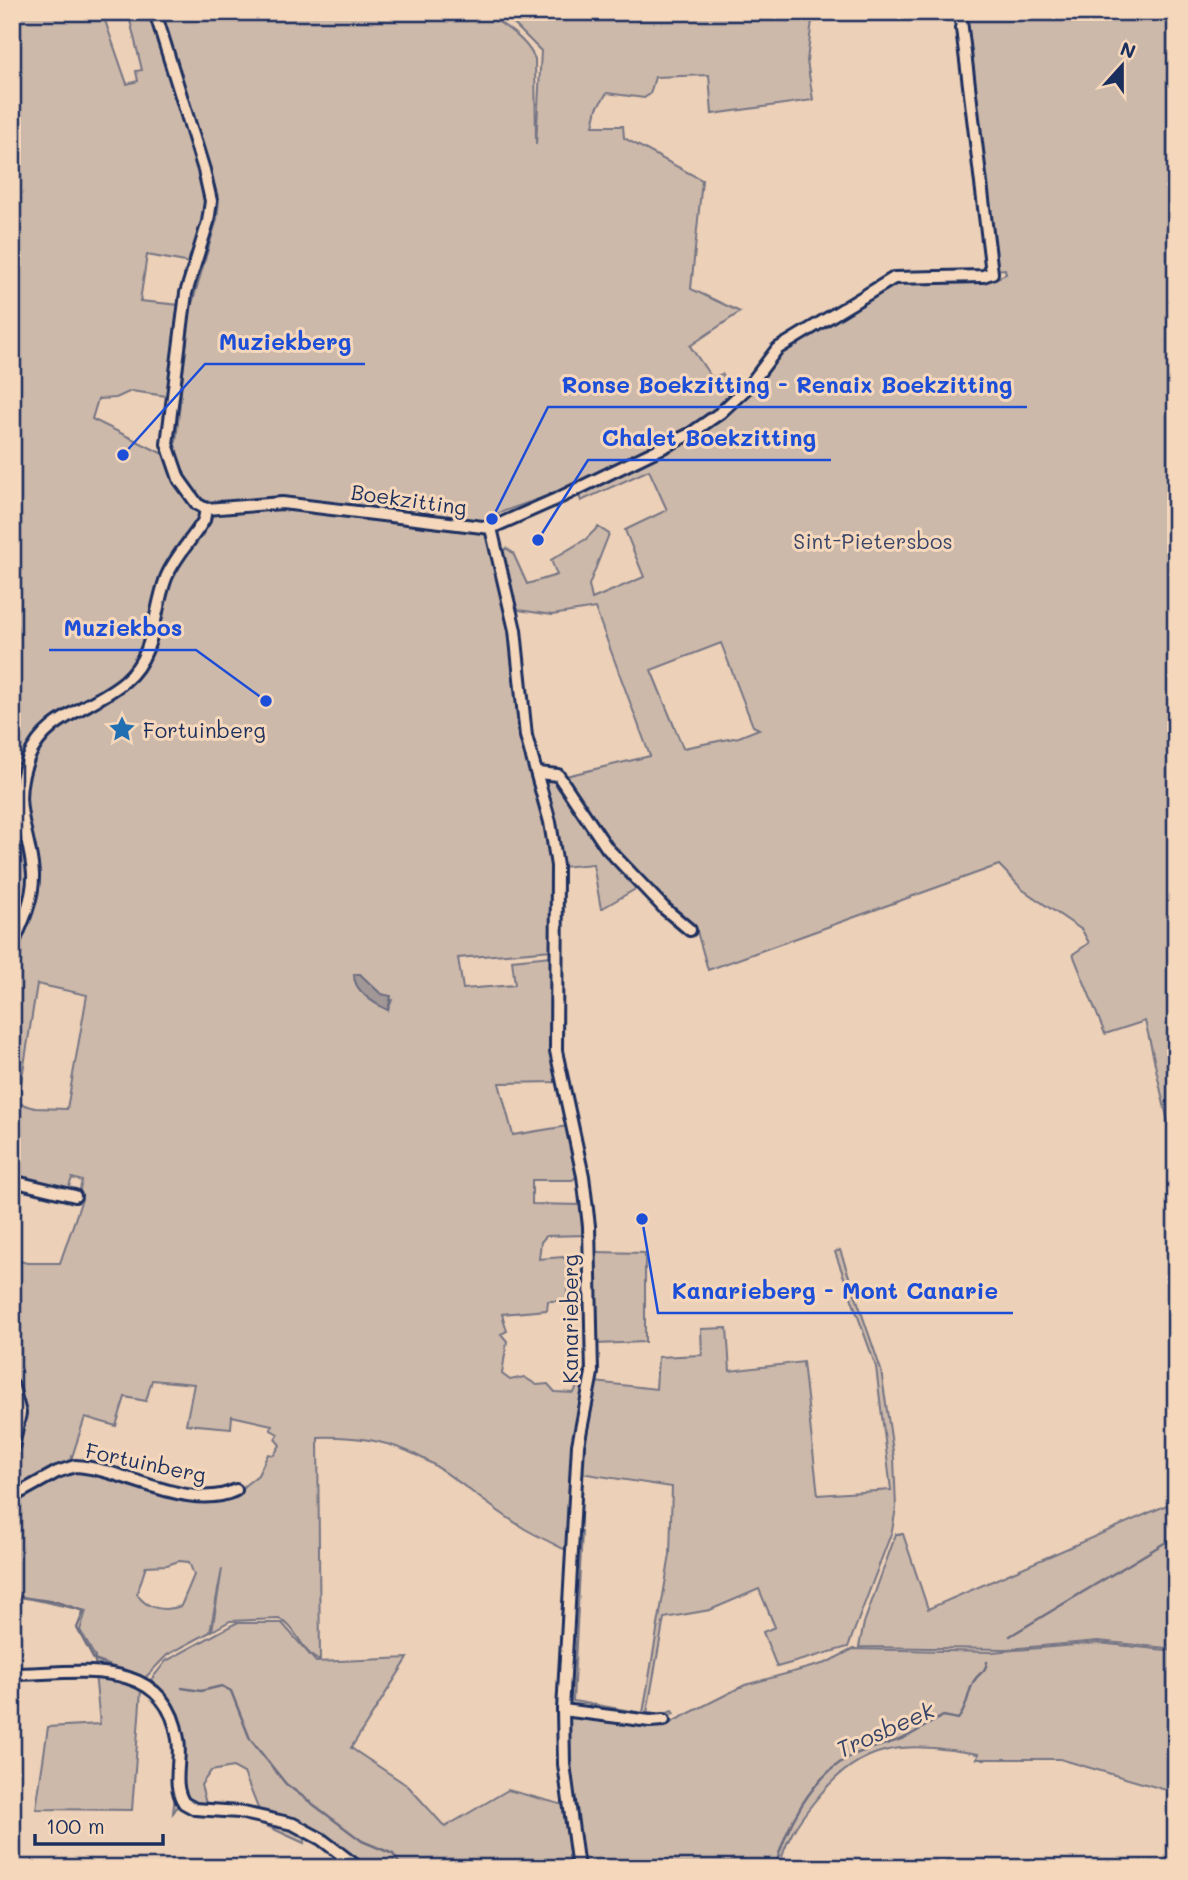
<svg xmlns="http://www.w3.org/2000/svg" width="1188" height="1880" viewBox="0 0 1188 1880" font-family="Mali,sans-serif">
<rect width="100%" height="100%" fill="#ecd0b7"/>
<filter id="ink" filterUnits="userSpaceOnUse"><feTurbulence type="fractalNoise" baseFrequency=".0143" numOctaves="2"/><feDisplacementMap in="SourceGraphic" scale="14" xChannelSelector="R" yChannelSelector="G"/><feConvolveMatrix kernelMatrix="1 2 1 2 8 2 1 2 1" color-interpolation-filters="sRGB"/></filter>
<g filter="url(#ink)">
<!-- green -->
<g fill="#cdb9aa" stroke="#747484" stroke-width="2" fill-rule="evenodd">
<path d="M12,12H102L127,84L138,81L136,71L142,70L129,16L140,12H483C502,24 526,38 535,59L536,145L541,51L502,12H813L807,61L813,100L712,114L709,75L655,77L650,94L644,98L607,93L597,108L593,126H623L624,138L702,180L691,289L740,312L690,346L712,378L722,374L736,394L780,351L893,282L995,279L1006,274L1005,269L996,270L963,12H1176V1151C1163,1108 1156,1064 1145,1021L1105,1034L1073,954L1089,943L1082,930L1023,890L999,865L708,970L696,928L621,857L602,833L566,776L650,756L595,608L552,615L519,610L513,603L502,552L506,548L513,553L527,584L557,575L551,560L586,539L598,527L609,534L589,585L592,599L644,577L625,530L667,510L649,470L581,501L575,486L485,518L510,628L558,898L552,950L458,958L463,989L515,985L512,960L551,956L557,1082L499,1083L513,1135L568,1126L579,1175L572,1180H532V1204L584,1205L587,1235L546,1236L541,1242L539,1259L563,1257L570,1264L566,1301H548L547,1310L502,1314L507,1331L501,1334L507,1341L502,1374L510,1380L524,1377L537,1385L548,1384L555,1392L574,1393L584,1370L590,1372L568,1551C554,1544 539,1537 525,1529C445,1479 423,1434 318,1437L320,1661C301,1653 298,1627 279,1619L230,1621L212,1631L222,1569L210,1632L167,1655L142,1681L95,1667V1657L80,1630L86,1611L19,1596L12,1590V1500L38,1484L81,1469L194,1497L235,1493L236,1499L239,1490L258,1475L268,1454L274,1455L280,1445L275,1439L278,1434L271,1430L272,1425L232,1416L231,1428L186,1424L194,1384L152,1380L146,1401L125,1397L116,1426L85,1417L70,1463L12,1496V1457L17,1446L19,1396L12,1377V1259L27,1263H60L82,1199L78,1197L82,1181L72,1178L67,1192L12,1179ZM169,35L219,200L217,219L189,314L176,442L163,454L92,419L98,399L116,398L131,391L167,396L180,305L140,301L147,255L191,263L207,213L204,185L158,38ZM721,643L753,726L759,729L739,737L683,748L651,670ZM354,974H360L374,989L392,1000L388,1010ZM37,984L87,995L67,1109L35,1108L18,1103ZM179,1561L189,1562L194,1575L181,1606C165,1612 146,1609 137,1594L146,1566L167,1565Z"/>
<path d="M557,778L639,887L601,909L593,864L561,867L546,782Z"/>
<path d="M840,1250L881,1370L894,1458L896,1508L892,1531L848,1647L777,1667L763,1632L775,1627L759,1589L710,1610L664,1618L647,1713L663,1715L672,1711L674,1714L660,1719L569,1704L578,1530L582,1531L573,1701L643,1713L670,1555L672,1487L580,1473L582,1446L595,1382L656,1389L658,1357L702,1355L701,1329L727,1328L730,1371L803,1362L818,1495L891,1490L876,1367L835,1252Z"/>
<path d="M594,1252L645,1253V1342L596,1344Z"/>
<path d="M1176,1497V1649L1098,1641L1007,1649L859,1647L864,1623L896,1534H903L928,1609L1174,1502Z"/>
<path d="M236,1623H282L316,1662L408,1658L351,1748L408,1786L445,1827L508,1790L564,1805L575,1868H367L260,1813L244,1773L233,1767L211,1771L201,1785L207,1807L188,1799C177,1783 184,1757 181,1738C179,1722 173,1710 167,1695L155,1690L151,1680L166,1661Z"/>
<path d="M1098,1643L1176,1651V1793L1060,1759H977L978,1754C905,1742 863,1740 814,1802C797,1823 785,1841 779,1868H582L566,1760L568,1719L573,1715L668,1724L745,1685L826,1663L853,1649L992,1652Z"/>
<path d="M95,1673C127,1674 167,1695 175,1728C178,1744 176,1761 176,1777C176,1789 182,1803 173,1813C176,1791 178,1737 169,1718C163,1706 152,1699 141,1690L132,1810L36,1809L48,1727L100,1724Z"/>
<path d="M254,1820L310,1834L350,1868L306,1836L304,1843Z"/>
</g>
<!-- water -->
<path fill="#a29797" stroke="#6c6d80" stroke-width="2" d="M354,974H360L381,994L391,996L388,1010C375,1004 353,991 354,974Z"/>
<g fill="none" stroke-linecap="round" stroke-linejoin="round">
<!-- stream -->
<g stroke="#6c6d80" stroke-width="2.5">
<path d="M12,1596L57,1602L84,1611L77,1628L94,1660L132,1674"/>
<path d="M1010,1636L1176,1536"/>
<path d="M149,1681L153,1682"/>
<path d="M182,1688L201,1691L222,1686L231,1691L250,1739L286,1784L362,1841L393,1854L402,1868"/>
<path d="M775,1868C785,1828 811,1778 849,1757C868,1747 892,1745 910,1735C921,1729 932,1722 943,1716L958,1719C968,1708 967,1693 974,1681C979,1672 985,1674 987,1662"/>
</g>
<defs>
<g id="minor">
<path d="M155,12L204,170L211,201L208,222L186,293L167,444L179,479L197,504L206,509"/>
<path d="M206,509L282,503L491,528L561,497L690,434L720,413L749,386L777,349L894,278L983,276L992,273L960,12"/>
<path d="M491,528L515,630L526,736L550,822L557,866L556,1051L583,1176L589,1226L592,1373L578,1445L563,1710L564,1764L578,1868"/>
<path d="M538,773L558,775L607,848L665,909L690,930"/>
<path d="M12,946C22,924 34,898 33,874C30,830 9,806 28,759C46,715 92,709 125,681C156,655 153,612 166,578C175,556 192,540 204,520L206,509"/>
<path d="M12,1181L75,1196"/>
<path d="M12,1384L20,1413L12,1451"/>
<path d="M12,1497L57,1472L75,1466C123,1468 189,1513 236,1490"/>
<path d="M12,1674C73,1674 165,1653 178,1739C182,1760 171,1784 184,1803L195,1809L239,1812L293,1824L321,1839L359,1868"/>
<path d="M563,1710L650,1721L664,1720"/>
</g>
</defs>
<!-- minor casing -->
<use href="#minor" stroke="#1b2f5e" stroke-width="16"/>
<!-- minor -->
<use href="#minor" stroke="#f5d7bb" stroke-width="10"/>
</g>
</g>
<!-- icons -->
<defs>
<symbol id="sight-bare" viewBox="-9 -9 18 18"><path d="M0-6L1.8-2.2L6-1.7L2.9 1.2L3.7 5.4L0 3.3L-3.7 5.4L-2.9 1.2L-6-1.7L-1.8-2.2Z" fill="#1f6fb2" stroke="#f5d7bb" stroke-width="2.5" paint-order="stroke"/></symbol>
</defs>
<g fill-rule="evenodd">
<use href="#sight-bare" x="103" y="710" width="38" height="38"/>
</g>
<g text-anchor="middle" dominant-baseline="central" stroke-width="6" stroke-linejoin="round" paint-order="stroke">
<!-- street labels -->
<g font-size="21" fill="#1b2f5e" stroke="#f5d7bb">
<text transform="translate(409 499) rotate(8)">Boekzitting</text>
<text transform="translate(569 1319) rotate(-90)">Kanarieberg</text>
<text transform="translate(146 1462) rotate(12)">Fortuinberg</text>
</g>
<!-- park labels -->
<g font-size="21" fill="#364469" stroke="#f5d7bb">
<text x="873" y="540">Sint-Pietersbos</text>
</g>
<!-- poi labels -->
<g font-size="21" fill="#1b2f5e" stroke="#f5d7bb" text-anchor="start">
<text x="143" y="729">Fortuinberg</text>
</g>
<!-- water labels -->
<g font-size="23" font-style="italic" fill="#364469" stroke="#f5d7bb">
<text transform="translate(885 1729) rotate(-24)">Trosbeek</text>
</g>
</g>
<!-- callouts -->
<path fill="none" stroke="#1d4ed8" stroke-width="2.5" d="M123 455L205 364H365M492 519L548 407H1027M538 540L588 460H831M266 701L196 650H49M642 1219L658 1313H1013"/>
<g fill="#1d4ed8" stroke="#f5d7bb" stroke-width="2.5">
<circle cx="123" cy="455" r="7"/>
<circle cx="492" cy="519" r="7"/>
<circle cx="538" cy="540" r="7"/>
<circle cx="266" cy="701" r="7"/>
<circle cx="642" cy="1219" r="7"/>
</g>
<g font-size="23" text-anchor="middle" font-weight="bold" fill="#1d4ed8" stroke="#f5d7bb" stroke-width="6" stroke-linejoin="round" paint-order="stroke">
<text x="285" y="350">Muziekberg</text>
<text x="787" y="393">Ronse Boekzitting - Renaix Boekzitting</text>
<text x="709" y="446">Chalet Boekzitting</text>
<text x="123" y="636">Muziekbos</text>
<text x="835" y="1299">Kanarieberg - Mont Canarie</text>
</g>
<!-- margin -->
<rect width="1188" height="1880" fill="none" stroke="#f5d7bb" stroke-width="42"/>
<rect x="21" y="21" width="1146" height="1838" fill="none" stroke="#1b2f5e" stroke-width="2.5" filter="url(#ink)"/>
<!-- north arrow -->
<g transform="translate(1122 66) rotate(21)" stroke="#f5d7bb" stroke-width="5" paint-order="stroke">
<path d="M0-5L12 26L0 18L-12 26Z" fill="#1b2f5e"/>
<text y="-10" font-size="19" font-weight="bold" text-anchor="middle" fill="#1b2f5e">N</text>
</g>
<!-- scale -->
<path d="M35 1834v10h128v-10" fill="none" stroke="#1b2f5e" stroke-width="3.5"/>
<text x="46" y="1834" font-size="21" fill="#1b2f5e" stroke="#f5d7bb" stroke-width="5" paint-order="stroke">100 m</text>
</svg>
